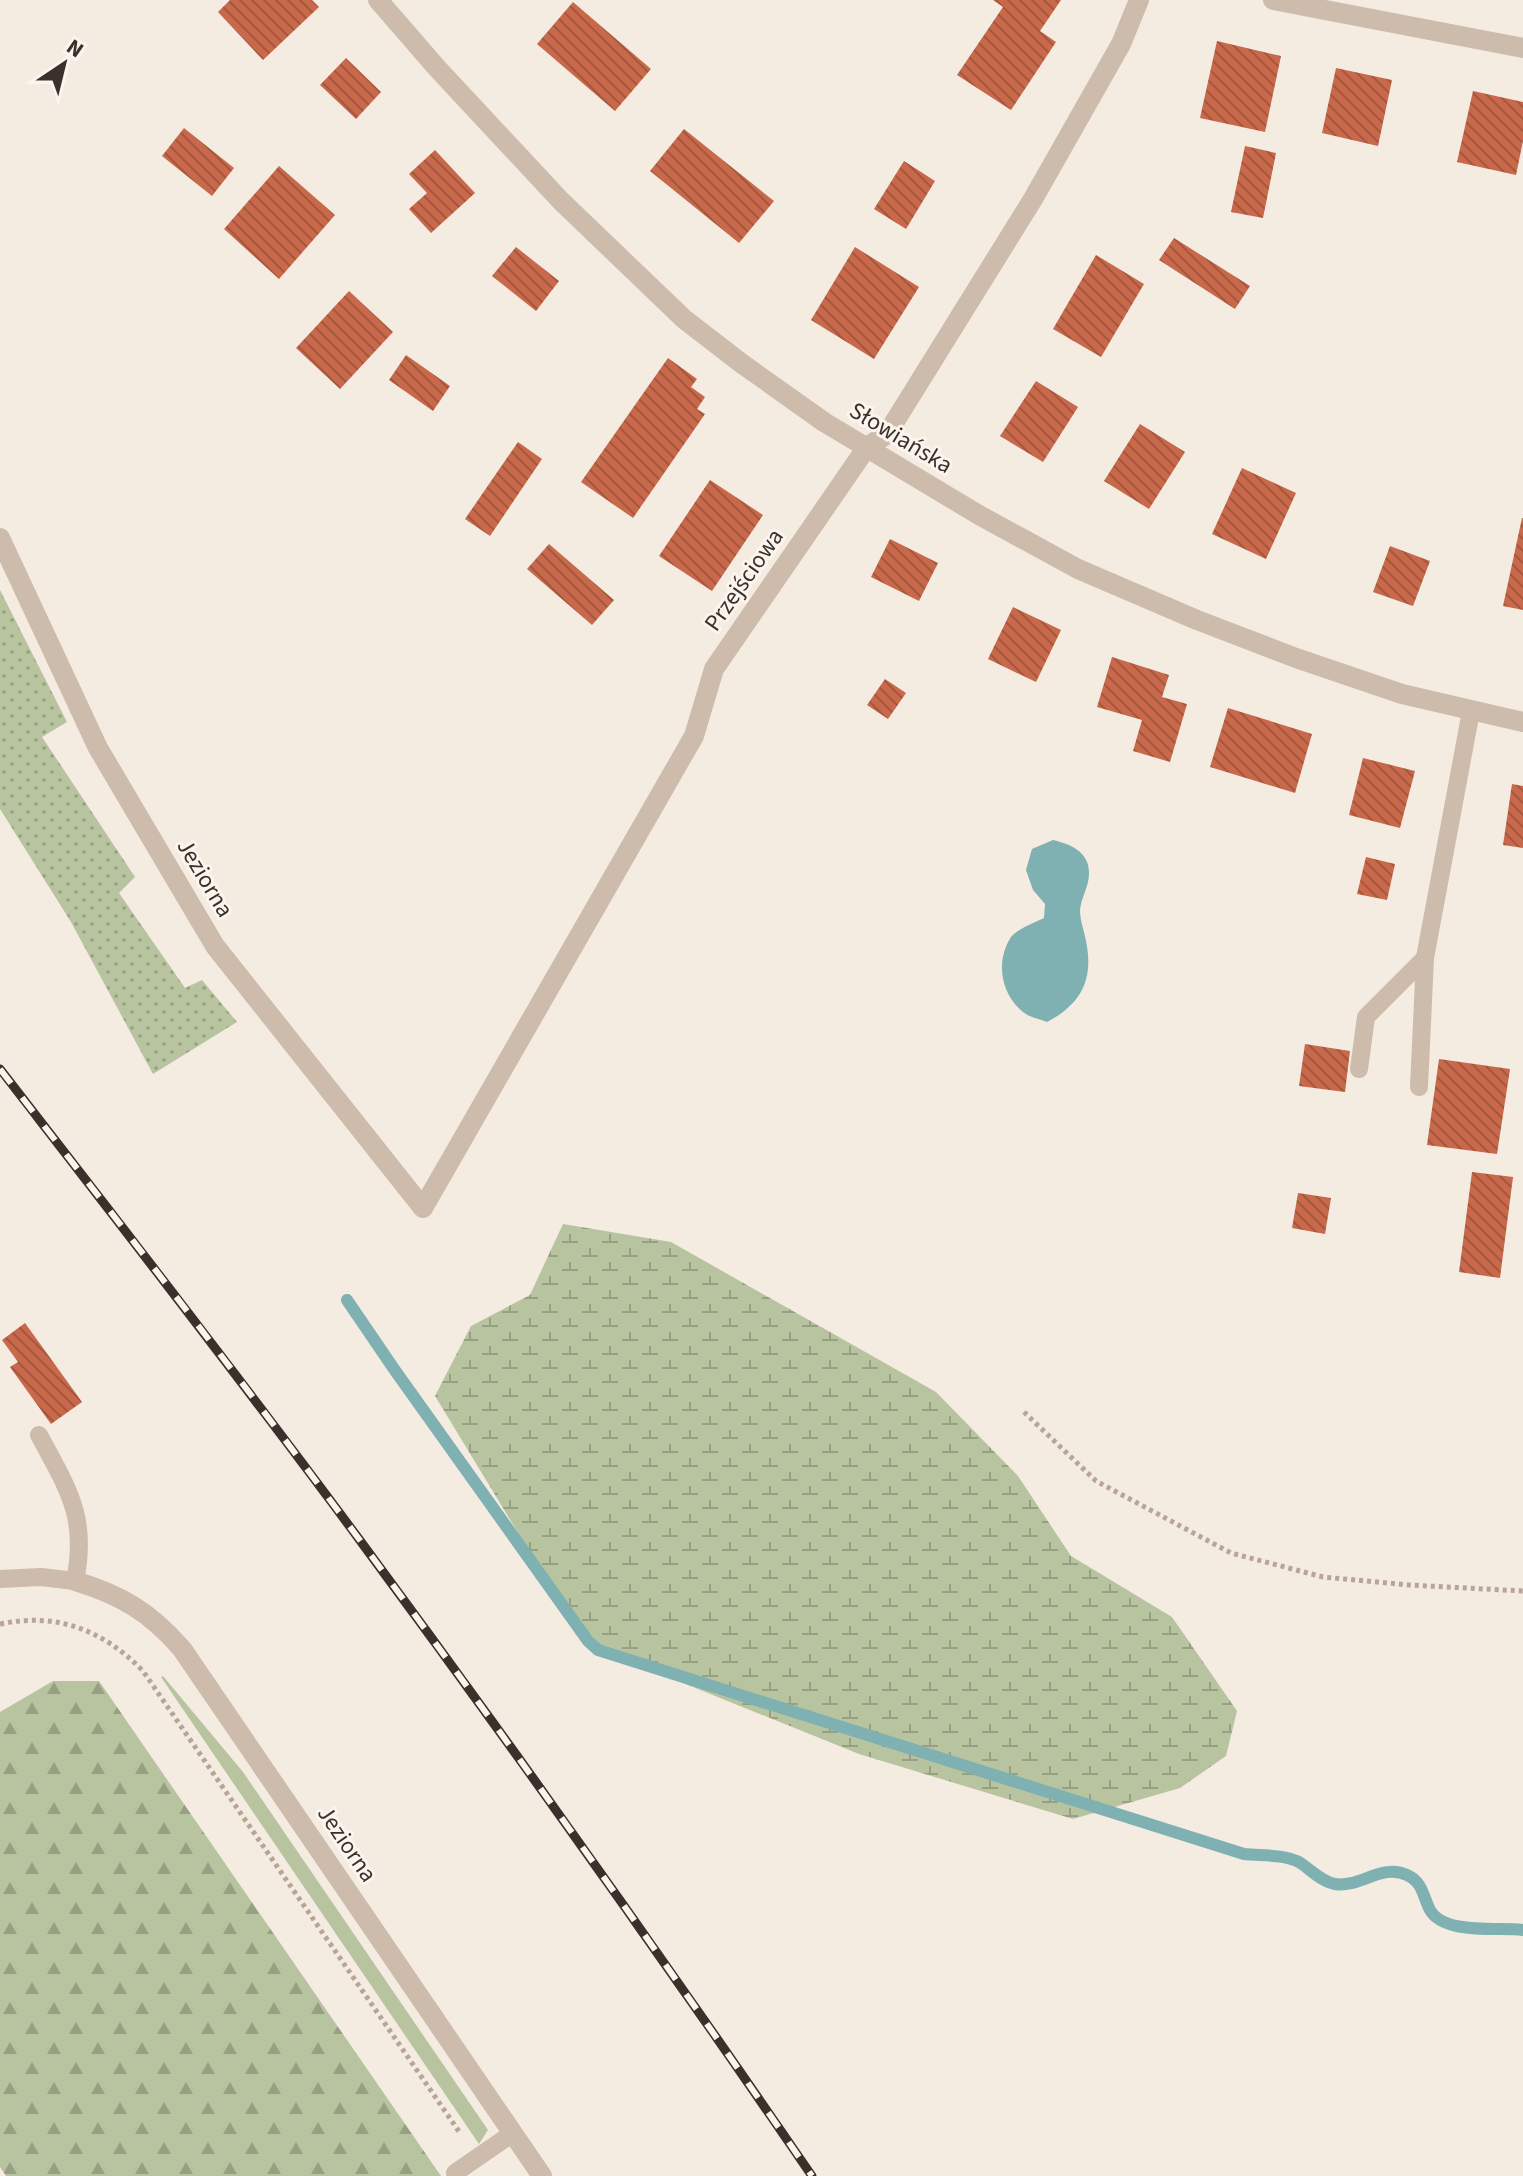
<svg xmlns="http://www.w3.org/2000/svg" width="1523" height="2176" viewBox="0 0 1523 2176" font-family="'Source Sans 3',sans-serif">
<defs>
<pattern id="forest-firs" width="22" height="20" patternUnits="userSpaceOnUse" patternTransform="scale(2)"><rect width="22" height="20" fill="#b8c4a0"/><path d="M5 1l3.5 6h-7zM16 11l3.5 6h-7z" fill="#97a083"/></pattern>
<pattern id="wetland-marsh" width="20" height="14" patternUnits="userSpaceOnUse" patternTransform="scale(2)"><rect width="20" height="14" fill="#b8c4a0"/><path d="M1 5h8M5 5V1M11 12h8M15 12V8" fill="none" stroke="#97a083"/></pattern>
<pattern id="garden-dots" width="8" height="8" patternUnits="userSpaceOnUse" patternTransform="scale(2)"><rect width="8" height="8" fill="#b8c4a0"/><path d="M2 2h.1M6 6h.1" fill="none" stroke="#97a083" stroke-width="1.8" stroke-linecap="round"/></pattern>
<pattern id="building-back-hatch" width="6" height="6" patternUnits="userSpaceOnUse" patternTransform="scale(2)"><rect width="6" height="6" fill="#c8694b"/><path d="M-1 5l2 2M0 0l6 6M5-1l2 2" fill="none" stroke="#a4573f"/></pattern>
</defs>
<rect width="100%" height="100%" fill="#f4ebe1"/>
<!-- grass -->
<path fill="#b8c4a0" d="M163,1676L243,1772L488,2130L479,2144L161,1677Z"/>
<!-- forest -->
<path fill="url(#forest-firs)" d="M53,1681H99L441,2176H6L0,2167V1712Z"/>
<!-- wetland -->
<path fill="url(#wetland-marsh)" d="M563,1224L671,1242L936,1392L1018,1476L1071,1556L1172,1617L1237,1711L1226,1756L1180,1788L1073,1819L859,1754L599,1649L543,1574L435,1396L471,1326L530,1295Z"/>
<!-- garden -->
<path fill="url(#garden-dots)" d="M0,590L67,722L42,737L135,877L119,893L185,988L202,980L237,1022L153,1074L71,922L0,809Z"/>
<!-- water -->
<path fill="#7fb0b2" d="M1053,840C1070,844 1090,852 1089,874C1089,886 1081,898 1080,910C1080,921 1084,930 1086,941C1094,980 1081,1004 1047,1022C1039,1019 1029,1017 1023,1012C1001,994 995,962 1011,937C1017,929 1034,923 1044,918L1045,904L1033,890L1026,870L1032,849Z"/>
<g fill="none" stroke-linecap="round" stroke-linejoin="round">
<!-- stream -->
<path stroke="#7fb0b2" stroke-width="12" d="M347,1300L394,1369L588,1641L598,1650L1244,1854C1262,1856 1282,1854 1299,1862C1310,1869 1322,1882 1335,1884C1360,1888 1382,1863 1407,1875C1423,1882 1423,1897 1430,1910C1444,1935 1498,1927 1523,1930"/>
</g>
<!-- building -->
<g fill="url(#building-back-hatch)">
<path d="M230,0H312L319,7L263,60L218,12Z"/>
<path d="M993,0H1061L1040,31L1056,42L1011,110L957,75L1003,7Z"/>
<path d="M573,2L651,69L615,111L537,44Z"/>
<path d="M1217,41L1281,56L1265,132L1200,118Z"/>
<path d="M346,58L381,92L356,119L320,85Z"/>
<path d="M1336,68L1392,80L1378,146L1322,133Z"/>
<path d="M1473,91L1523,102V141L1516,175L1457,162Z"/>
<path d="M184,128L234,168L212,196L162,156Z"/>
<path d="M684,129L774,201L739,243L650,171Z"/>
<path d="M1245,146L1276,153L1263,218L1231,212Z"/>
<path d="M435,150L475,193L431,233L409,209L427,193L409,174Z"/>
<path d="M904,161L935,181L906,229L874,209Z"/>
<path d="M279,166L335,215L279,279L224,229Z"/>
<path d="M1174,238L1250,286L1235,309L1159,260Z"/>
<path d="M516,247L559,281L536,311L492,276Z"/>
<path d="M855,247L919,287L874,359L811,320Z"/>
<path d="M1096,255L1144,284L1101,357L1053,329Z"/>
<path d="M349,291L393,332L340,389L296,348Z"/>
<path d="M406,355L450,386L433,411L389,380Z"/>
<path d="M668,358L697,379L691,387L705,397L697,409L705,414L633,518L581,482Z"/>
<path d="M1036,381L1078,407L1043,462L1000,436Z"/>
<path d="M1140,424L1185,452L1149,509L1104,481Z"/>
<path d="M518,442L542,459L490,536L465,519Z"/>
<path d="M1242,468L1296,493L1266,559L1212,534Z"/>
<path d="M710,480L763,515L712,591L659,556Z"/>
<path d="M1522,518H1523V610L1503,606Z"/>
<path d="M890,539L938,563L919,601L871,577Z"/>
<path d="M549,544L614,600L592,625L527,569Z"/>
<path d="M1390,546L1430,561L1413,606L1373,592Z"/>
<path d="M1013,607L1061,630L1036,682L988,659Z"/>
<path d="M1112,657L1169,675L1162,697L1187,704L1170,762L1133,751L1142,720L1097,707Z"/>
<path d="M885,679L906,693L888,719L867,705Z"/>
<path d="M1228,708L1312,734L1295,793L1210,767Z"/>
<path d="M1363,758L1415,771L1400,828L1349,815Z"/>
<path d="M1512,784L1523,786V848L1503,845Z"/>
<path d="M1366,857L1395,864L1387,900L1357,894Z"/>
<path d="M1305,1044L1350,1051L1345,1092L1299,1086Z"/>
<path d="M1439,1059L1510,1069L1497,1154L1427,1145Z"/>
<path d="M1472,1172L1513,1177L1500,1278L1459,1272Z"/>
<path d="M1298,1193L1331,1198L1325,1234L1292,1228Z"/>
<path d="M25,1323L82,1402L51,1424L10,1367L18,1362L2,1340Z"/>
</g>
<g fill="none" stroke-linecap="round" stroke-linejoin="round">
<!-- path -->
<g stroke="#b9a596" stroke-width="5" stroke-dasharray="4 4" stroke-linecap="butt">
<path d="M1024,1412L1096,1481L1231,1553L1323,1577L1409,1585L1523,1591"/>
<path d="M0,1624C57,1612 103,1630 143,1671L460,2133"/>
</g>
<!-- service -->
<g stroke="#cdbbac" stroke-width="18">
<path d="M1359,1069L1366,1017L1425,958"/>
<path d="M1419,1087L1425,958L1471,711"/>
<path d="M0,1579L41,1577L75,1581C88,1517 68,1489 39,1435"/>
<path d="M455,2173L513,2133"/>
</g>
<!-- minor -->
<g stroke="#cdbbac" stroke-width="20">
<path d="M378,0L437,68L561,201L684,319L741,363L824,422L979,515L1078,569L1197,620L1296,658L1402,694L1523,722"/>
<path d="M1273,0L1523,48"/>
<path d="M0,538L98,748L215,946L423,1208L694,736L714,669L867,447L887,434L1033,199L1121,44L1139,0"/>
<path d="M75,1581C121,1595 150,1612 182,1649L542,2176"/>
</g>
<defs>
<path id="rail" d="M0,1069C120,1224 240,1378 356,1535C512,1746 664,1960 812,2176"/>
</defs>
<!-- rail casing -->
<use href="#rail" stroke="#3b302b" stroke-width="9"/>
<!-- rail -->
<use href="#rail" stroke="#fbf5ee" stroke-width="6" stroke-dasharray="18" stroke-linecap="butt"/>
</g>
<g text-anchor="middle" dominant-baseline="central" stroke-width="6" stroke-linejoin="round" paint-order="stroke">
<!-- street labels -->
<g font-size="24" fill="#3b302b" stroke="#fbf5ee">
<text transform="translate(901 438) rotate(31)">Słowiańska</text>
<text transform="translate(744 580) rotate(-55)">Przejściowa</text>
<text transform="translate(205 878) rotate(59)">Jeziorna</text>
<text transform="translate(347 1844) rotate(56)">Jeziorna</text>
</g>
</g>
<!-- north arrow -->
<g transform="translate(64 64) rotate(35)" stroke="#fbf5ee" stroke-width="6" paint-order="stroke">
<path d="M0-6L14 30L0 20L-14 30Z" fill="#3b302b"/>
<text y="-12" font-size="22" font-weight="bold" text-anchor="middle" fill="#3b302b">N</text>
</g>
</svg>
